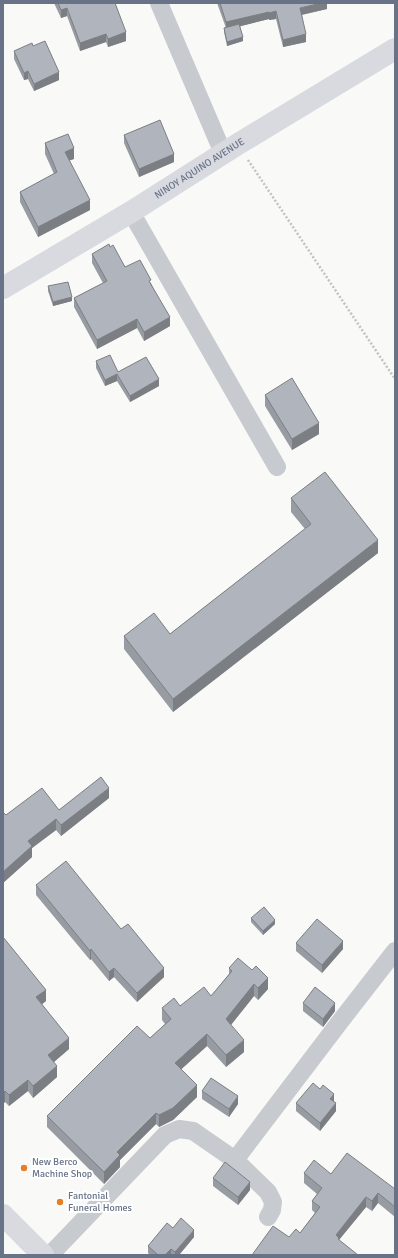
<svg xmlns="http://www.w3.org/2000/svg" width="398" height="1258" viewBox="0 0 398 1258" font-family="Signika,sans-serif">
<rect width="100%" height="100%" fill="#f9f9f7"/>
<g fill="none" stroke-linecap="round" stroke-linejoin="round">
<!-- path -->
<path stroke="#c1c2c5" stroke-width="2.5" stroke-dasharray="2 2" stroke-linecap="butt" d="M248,160L395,379"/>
<!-- minor -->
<g stroke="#c7cace" stroke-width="18">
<path d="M159,3L223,153"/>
<path d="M131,212L277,467"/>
<path d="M235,1160L339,1023L395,951"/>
<path d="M50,1255L165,1135L179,1129L193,1131L235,1160L268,1192L273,1202L272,1210L268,1217"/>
</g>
<!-- major -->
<path stroke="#d8dae0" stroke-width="22" id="s1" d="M3,288L131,212L238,144L395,49"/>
<!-- highway -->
<path stroke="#d8dae0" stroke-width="22" d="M3,1215L43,1255"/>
</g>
<!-- wall -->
<g fill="#979ca3">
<path d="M54,3H115L126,41L108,47L106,42L80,51L67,16L61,18Z"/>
<path d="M217,3H327V9L302,15L306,42L283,47L276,19L269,20V19L240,26L243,41L227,46L224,32V28H226Z"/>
<path d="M33,46L59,80L34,91L28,79L24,80L14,59V51Z"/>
<path d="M124,135L174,162L139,177L124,143Z"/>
<path d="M45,143L74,159L69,160L90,210L38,237L20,202V192L54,174L45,154Z"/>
<path d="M110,247L125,267L151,283L170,326L144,341L137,328L97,349L74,307V298L103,283L92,263V254Z"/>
<path d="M48,286L72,301L53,306L48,291Z"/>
<path d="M96,361L118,372L159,386L130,402L117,381L105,386L96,368Z"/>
<path d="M265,395L319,434L292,450L265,406Z"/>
<path d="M291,498L378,553L173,712L124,649V636L170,634L305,529L291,512Z"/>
<path d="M109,798L61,836L56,830L32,848V857L3,883V813L6,815L59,810Z"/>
<path d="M36,885L121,929L164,977L137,1002L114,977L109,981L91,959L90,960L36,895Z"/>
<path d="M251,918L275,924L263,935L251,922Z"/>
<path d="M3,937L46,1001L42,1004L69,1049L54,1062L57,1077L33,1098L28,1091L9,1106L5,1102L3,1104Z"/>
<path d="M296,943L343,949L322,973L296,951Z"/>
<path d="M229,968L268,989L258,1000L254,996L231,1025L244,1052L226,1067L207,1046L181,1069L197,1097L173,1120L159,1127L156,1124L120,1160V1167L104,1184L47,1127V1116L150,1038L165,1024L162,1020V1008L180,1006L211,996L229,974Z"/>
<path d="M303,1003L335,1011L323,1027L303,1011Z"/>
<path d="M202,1091L238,1104L229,1117L202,1099Z"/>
<path d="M334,1102L336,1111L320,1131L296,1111V1103Z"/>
<path d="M304,1173L331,1174L395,1189V1217L378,1203L372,1211L366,1207L339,1240L289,1237L300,1233L315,1213L312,1210V1201L317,1194L304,1183Z"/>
<path d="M213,1178L250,1190L238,1205L213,1186Z"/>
<path d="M173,1228L194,1237L179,1255H150L148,1253V1246Z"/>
</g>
<!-- shaded-wall -->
<g fill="#7b7f84">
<path d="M322,3H327V9L300,15V8Z"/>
<path d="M67,8V16L61,18V10Z"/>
<path d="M276,11V19L269,20V13Z"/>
<path d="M269,12V19L226,30V22Z"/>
<path d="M126,32V41L108,47V39Z"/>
<path d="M106,34V42L80,51V43Z"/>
<path d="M306,34V42L283,47V40Z"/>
<path d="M243,37V41L227,46V42Z"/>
<path d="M28,71V79L24,80V73Z"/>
<path d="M59,72V80L34,91V84Z"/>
<path d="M74,148V159L65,162V152Z"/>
<path d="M174,154V162L139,177V169Z"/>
<path d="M90,200V210L38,237V227Z"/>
<path d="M72,297V301L53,306V302Z"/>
<path d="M170,317V326L144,341V332Z"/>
<path d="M137,319V328L97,349V340Z"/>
<path d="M117,374V381L105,386V380Z"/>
<path d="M159,379V386L130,402V396Z"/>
<path d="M319,423V434L292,450V439Z"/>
<path d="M378,540V553L173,712V699Z"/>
<path d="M109,788V798L61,836V825Z"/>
<path d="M56,819V830L32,848V857L3,883V872L28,841Z"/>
<path d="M275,920V924L263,935V931Z"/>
<path d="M343,941V949L322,973V965Z"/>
<path d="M91,949V959L90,960V951Z"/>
<path d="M114,968V977L109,981V972Z"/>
<path d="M164,968V977L137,1002V993Z"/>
<path d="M268,978V989L258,1000V988Z"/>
<path d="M254,984V996L226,1031V1019Z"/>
<path d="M46,990V1001L36,1009V997Z"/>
<path d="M335,1003V1011L323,1027V1019Z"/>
<path d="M207,1034V1046L175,1075V1063Z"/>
<path d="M69,1038V1049L48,1067V1055Z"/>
<path d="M244,1040V1052L226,1067V1055Z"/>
<path d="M57,1066V1077L33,1098V1086Z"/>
<path d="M28,1080V1091L9,1106V1095Z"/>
<path d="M197,1085V1097L173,1120L159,1127V1115Z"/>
<path d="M5,1091V1102L3,1104V1093Z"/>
<path d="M334,1094V1102L330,1099Z"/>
<path d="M238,1096V1104L229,1117V1109Z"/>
<path d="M336,1103V1111L320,1131V1123Z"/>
<path d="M156,1113V1124L120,1160V1167L104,1184V1172L117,1152Z"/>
<path d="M250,1182V1190L238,1205V1197Z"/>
<path d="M378,1193V1203L372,1211V1201Z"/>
<path d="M366,1197V1207L338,1241L336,1235Z"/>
<path d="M194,1230V1237L179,1255H175V1252Z"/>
<path d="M171,1249V1255H165Z"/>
</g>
<!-- building -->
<g fill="#b0b5bd" stroke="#7b7f84">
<path d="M58,3H115L126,32L108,39L106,34L80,43L67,8L61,10Z"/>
<path d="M220,3H322L300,8L306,34L283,40L276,11L269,13V12L226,22Z"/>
<path d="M239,24L243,37L227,42L224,28Z"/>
<path d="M45,41L59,72L34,84L28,71L24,73L14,51L32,43L33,46Z"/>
<path d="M160,120L174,154L139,169L124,135Z"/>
<path d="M68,134L74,148L65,152L90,200L38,227L20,192L57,172L45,143Z"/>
<path d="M109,244L110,247L113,245L125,267L140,260L151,280L149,281L170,317L144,332L137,319L97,340L74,298L107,281L92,254Z"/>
<path d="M68,282L72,297L53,302L48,286Z"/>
<path d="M110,355L118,372L146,357L159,379L130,396L117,374L105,380L96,361Z"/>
<path d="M292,378L319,423L292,439L265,395Z"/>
<path d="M325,472L378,540L173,699L124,636L154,613L170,634L311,524L291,498Z"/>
<path d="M101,777L109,788L61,825L56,819L28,841L32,846L3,872V813H4L6,815L42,788L59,810Z"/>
<path d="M66,861L121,929L128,924L164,968L137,993L114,968L109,972L91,949L90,951L36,885Z"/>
<path d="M264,907L275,920L263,931L251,918Z"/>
<path d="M317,919L343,941L322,965L296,943Z"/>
<path d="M3,937L46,990L36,997L69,1038L48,1055L57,1066L33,1086L28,1080L9,1095L5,1091L3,1093Z"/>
<path d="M238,958L252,970L256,966L268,978L258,988L254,984L226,1019L244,1040L226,1055L207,1034L175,1063L197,1085L173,1108L159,1115L156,1113L117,1152L120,1155L104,1172L47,1116L137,1026L150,1038L171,1019L162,1008L174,998L180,1006L204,987L211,996L232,971L229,968Z"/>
<path d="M315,987L335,1003L323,1019L303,1003Z"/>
<path d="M211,1078L238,1096L229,1109L202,1091Z"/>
<path d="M313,1083L320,1089L323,1085L334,1094L330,1099L336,1103L320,1123L296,1103Z"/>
<path d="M347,1153L395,1189V1207L378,1193L372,1201L366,1197L336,1235L339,1238L338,1239L358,1255H252L273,1226L289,1237L296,1229L300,1233L320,1207L312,1201L322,1188L304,1173L314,1160L331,1174Z"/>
<path d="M225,1162L250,1182L238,1197L213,1178Z"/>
<path d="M181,1218L194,1230L175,1252L171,1249L165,1255H158L148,1246L167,1223L173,1228Z"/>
</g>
<!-- markers -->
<g fill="#e57f2a" stroke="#fff" stroke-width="1.5">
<circle cx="24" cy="1168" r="4"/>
<circle cx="60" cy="1202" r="4"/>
</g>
<g text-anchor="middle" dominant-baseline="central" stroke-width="4" stroke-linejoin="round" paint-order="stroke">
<!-- street labels -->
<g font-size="10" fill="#687388" stroke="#fff">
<text stroke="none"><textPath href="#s1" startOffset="230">NINOY AQUINO AVENUE</textPath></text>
</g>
<!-- poi labels -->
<g font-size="10" fill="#687388" stroke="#fff" text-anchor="start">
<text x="32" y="1162">New Berco<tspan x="32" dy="12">Machine Shop</tspan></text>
<text x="68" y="1196">Fantonial<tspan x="68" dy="12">Funeral Homes</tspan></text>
</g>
</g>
<!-- border -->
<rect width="398" height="1258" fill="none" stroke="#687388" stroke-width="8"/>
</svg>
